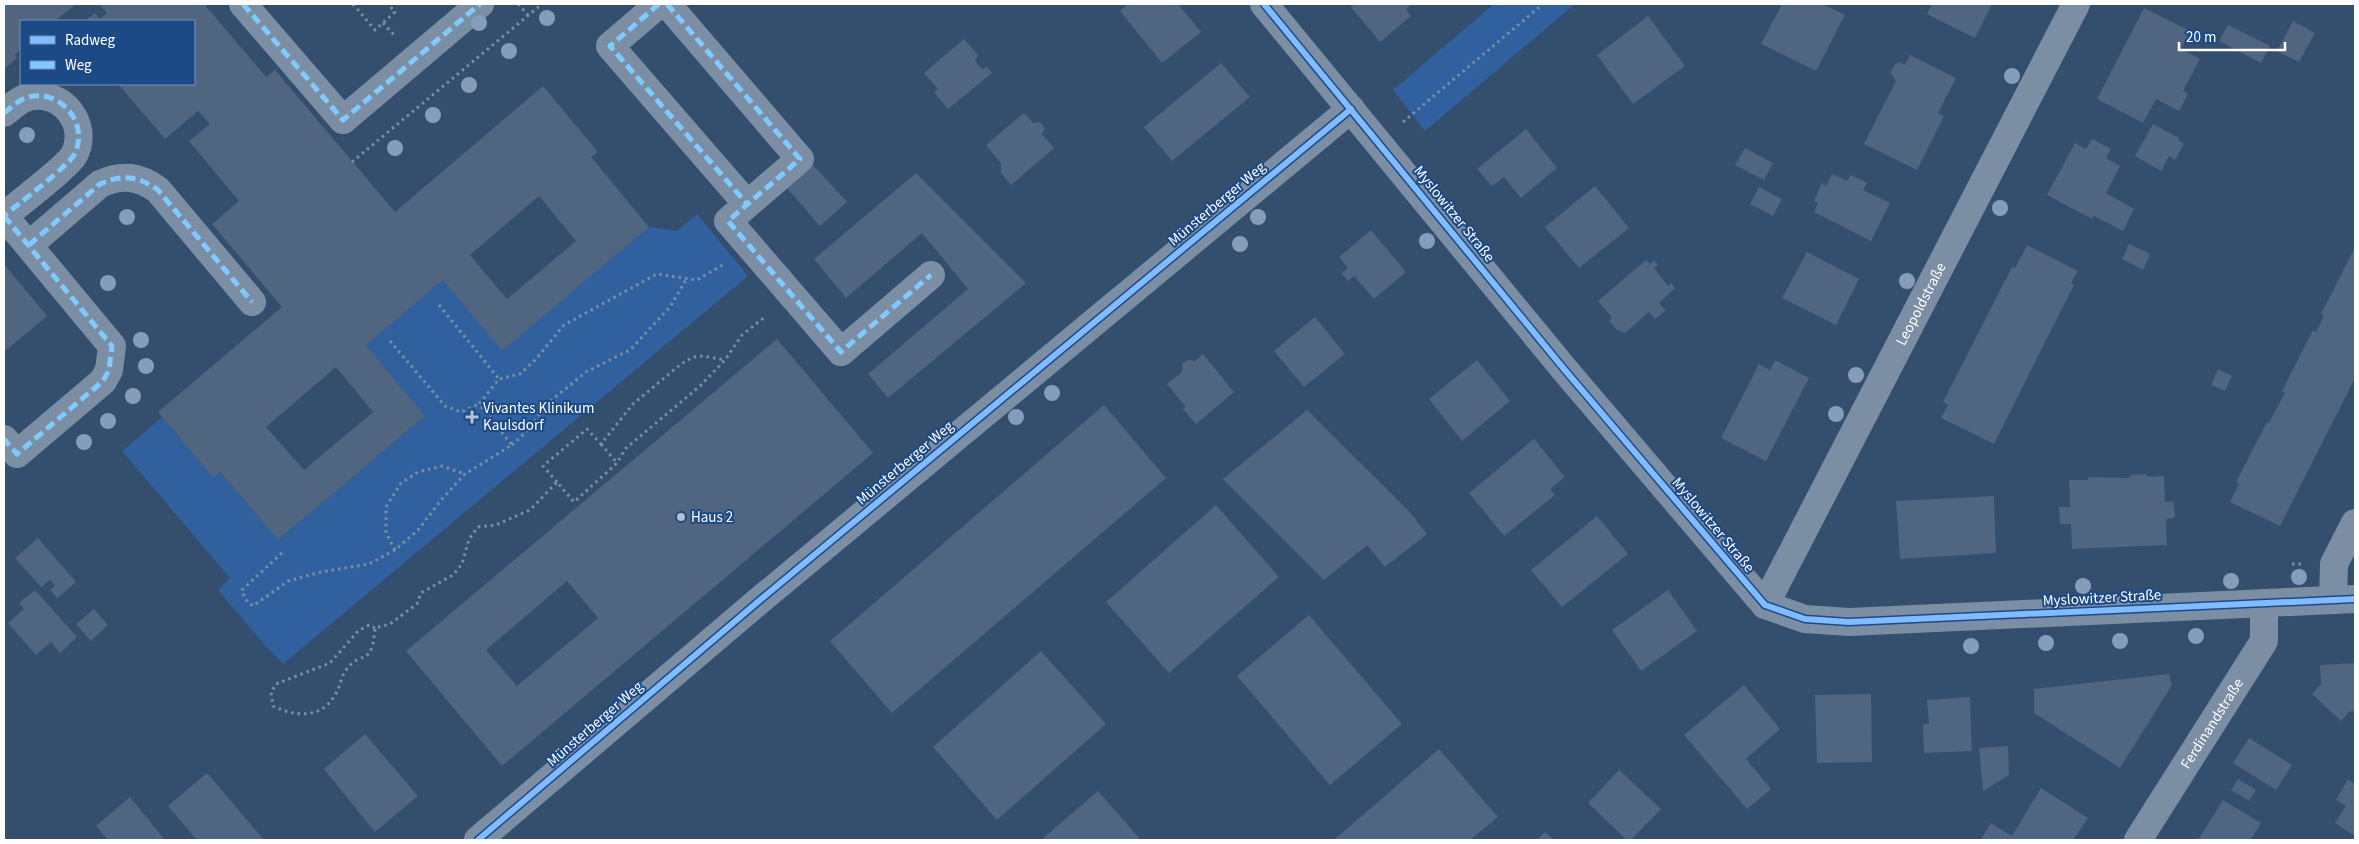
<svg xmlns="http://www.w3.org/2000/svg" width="2359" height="844" viewBox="0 0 2359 844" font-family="'Source Sans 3',sans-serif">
<rect width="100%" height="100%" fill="#344e6e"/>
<!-- green -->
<g fill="#30609e">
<path d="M1494,4H1575L1425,131L1393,90Z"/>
<path d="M697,214L748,276L283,664L263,643L218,590L230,578L122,451L162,417L213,478L220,472L278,540L425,416L366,345L443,280L502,350L649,227L677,231Z"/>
</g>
<!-- building -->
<g fill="#50657f" fill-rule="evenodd">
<path d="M4,4H76L55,21H21V49L15,55L17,58L4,69Z"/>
<path d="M99,4H204L266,77L275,70L395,212L543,86L598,152L591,157L649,227L502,351L443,280L366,345L425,416L278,540L220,472L213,478L158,412L282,307L212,224L239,201L189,141L210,124L198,111L165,139L118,84H194V21H85L95,13L100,19L107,13ZM539,196L576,241L507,299L470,255ZM336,367L373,412L304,470L266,427Z"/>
<path d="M1128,4H1178L1201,32L1162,63L1120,11Z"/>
<path d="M1355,4H1412L1406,9L1411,16L1380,42L1351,7Z"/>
<path d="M1782,4H1823L1845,15L1816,71L1761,44Z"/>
<path d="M1932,4H1992L1975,38L1927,14Z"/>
<path d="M2144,8L2190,31L2181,49L2200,59L2183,91L2188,94L2179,111L2156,99L2143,123L2097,99Z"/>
<path d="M1648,16L1685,66L1633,104L1597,55Z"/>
<path d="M2293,21L2315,33L2299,62L2277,51Z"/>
<path d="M2228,25L2270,46L2261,63L2219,41Z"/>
<path d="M964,39L978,55L975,61L982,69L987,67L992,73L948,109L934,92L938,89L924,73Z"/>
<path d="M1910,55L1956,78L1938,113L1944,116L1917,170L1864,144L1896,81L1890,73L1895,64L1900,62L1905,65Z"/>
<path d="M1221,63L1250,97L1172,161L1144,127Z"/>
<path d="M1024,113L1033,123L1040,122L1045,128L1042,134L1054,148L1011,185L1001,173V163L986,145Z"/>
<path d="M2153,124L2179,138L2178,140L2184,144L2175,160L2169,156L2161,171L2135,156Z"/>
<path d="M1526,129L1557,168L1521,198L1504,177L1492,186L1477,169Z"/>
<path d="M2092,139L2111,149L2106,158L2120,166L2106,193L2134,209L2123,231L2094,216L2092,219L2047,195L2075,143L2086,149Z"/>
<path d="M1745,148L1773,163L1764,180L1735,165Z"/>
<path d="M813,165L847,202L820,226L787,188Z"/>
<path d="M916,173L1026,283L888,398L868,374L968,289L922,233L846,298L814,259Z"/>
<path d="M1832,174L1847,181L1851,175L1867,183L1863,190L1890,203L1871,241L1814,212L1818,203L1814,201L1822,183L1826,186Z"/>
<path d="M1595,186L1629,228L1579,268L1545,227Z"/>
<path d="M1759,187L1782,199L1773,216L1750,204Z"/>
<path d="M1371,230L1406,272L1374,299L1354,276L1348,281L1341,273L1348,268L1339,257Z"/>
<path d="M2129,244L2150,254L2143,270L2122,259Z"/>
<path d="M2027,245L2078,271L2071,283L2074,285L1994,444L1941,418L1948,405L1943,402L2012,267L2015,268Z"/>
<path d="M2355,247V378L2280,526L2230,502L2239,484L2236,482L2267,422L2269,423L2285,393L2282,391L2313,330L2316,332L2324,316L2321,314Z"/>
<path d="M1807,252L1859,279L1836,325L1782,298Z"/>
<path d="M1646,260L1650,264L1654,260L1658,265L1654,268L1668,286L1671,283L1675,288L1659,303L1666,310L1655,319L1649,312L1625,333L1617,330L1610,322L1611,316L1598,301Z"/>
<path d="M4,264L47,316L4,352Z"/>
<path d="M1315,317L1345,354L1304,387L1274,351Z"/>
<path d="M777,339L873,453L502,766L406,651ZM567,581L598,618L517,686L486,650Z"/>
<path d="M1203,354L1234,392L1196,424L1183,409L1186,407L1167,384L1182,372V364L1188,360L1195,361Z"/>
<path d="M1477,360L1510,401L1462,441L1429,399Z"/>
<path d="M1775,360L1809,378L1766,461L1721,438L1759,364L1770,370Z"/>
<path d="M2218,369L2232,376L2225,391L2211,385Z"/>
<path d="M1104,405L1166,478L892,713L830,641Z"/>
<path d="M1307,410L1409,511L1427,534L1385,567L1367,545L1324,580L1223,479Z"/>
<path d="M1534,439L1565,477L1550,489L1555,495L1504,536L1469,493Z"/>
<path d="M2145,474L2148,477L2164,476L2165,502L2174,501L2175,518L2166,519L2167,545L2072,549L2071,524H2060L2059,507H2070L2069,480H2088L2089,477L2129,478L2131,475Z"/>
<path d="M1994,496L1996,553L1900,559L1896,501Z"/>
<path d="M1216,505L1279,577L1169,673L1106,602Z"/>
<path d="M1597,516L1628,554L1562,607L1531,570Z"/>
<path d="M38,538L76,582L57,598L50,590L55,586L50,580L41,587L15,558Z"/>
<path d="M35,590L77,637L60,653L51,642L36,655L8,623L24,609L19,603Z"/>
<path d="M1668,590L1697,631L1641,671L1612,630Z"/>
<path d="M94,609L108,625L91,641L76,624Z"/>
<path d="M1309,615L1402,724L1330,785L1237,676Z"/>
<path d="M1041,651L1106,724L997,820L933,747Z"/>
<path d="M2355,663V711L2349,712L2341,721L2312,694L2321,684L2320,665Z"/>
<path d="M2169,674L2172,685L2120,768L2034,713V689Z"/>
<path d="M1744,685L1780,729L1746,759L1771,789L1747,809L1684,735Z"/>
<path d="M1871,694L1872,762L1817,763L1815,695Z"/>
<path d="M1970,697L1972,751L1924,753L1923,724H1929L1927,700Z"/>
<path d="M365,734L418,796L375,832L324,769Z"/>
<path d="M2249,738L2292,765L2276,790L2233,763Z"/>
<path d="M2008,746L2009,775L1983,791L1979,748Z"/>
<path d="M1439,749L1498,817L1470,840H1334Z"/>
<path d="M1619,770L1661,809L1631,840H1627L1588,803Z"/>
<path d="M207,773L264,840H197L168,806Z"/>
<path d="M2238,779L2256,790L2249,801L2231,790Z"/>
<path d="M2348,779L2355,784V836L2335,823L2346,806L2336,800Z"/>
<path d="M2041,788L2088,818L2073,840L1981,839L1991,823L2012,836Z"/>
<path d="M1098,791L1141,840H1041Z"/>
<path d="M130,797L165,840H108L96,826Z"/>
<path d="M2223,800L2261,823L2250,840H2198Z"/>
<path d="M1545,832L1554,840H1537Z"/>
</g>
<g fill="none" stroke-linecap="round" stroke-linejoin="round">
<!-- path -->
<g stroke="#7b8ea4" stroke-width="3" stroke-dasharray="2.5 4" stroke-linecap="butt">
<path d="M353,4L375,30L395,12L388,4"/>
<path d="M518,4L528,15"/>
<path d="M383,23L394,35"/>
<path d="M1403,122L1543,4"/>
<path d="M352,162L542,4"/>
<path d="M439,305L499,379"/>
<path d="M390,341L445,406L461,412L479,404"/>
<path d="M601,444L617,463"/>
<path d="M512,445L528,430L547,404L586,372L630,350L670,307L687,278"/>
<path d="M557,482L543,466L587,429L601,444L633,404L681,364L693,357L704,356L725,360"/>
<path d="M395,550L386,533V507L401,483L418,472L442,466L465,474"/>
<path d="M282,553L242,590L245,599L253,606L288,581L321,572L369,564L395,550L418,530L442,499L465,474L512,445L479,404L499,379L520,374L536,359L564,325L657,274L697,280L724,264"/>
<path d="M2292,564H2302"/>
<path d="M375,628L369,625L358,631L330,663L276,684L271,692L273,706C296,717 321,719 335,695C340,687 341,677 346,670C361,649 372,669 375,628L390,624L417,604L421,593L453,575L462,564L469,539L478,527L496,525L530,510L557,482L574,502L617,463L625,449L700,386L725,360L742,335L766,316"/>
</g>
<!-- street -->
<g stroke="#7b8ea4" stroke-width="28">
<path d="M243,4L343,120L480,4"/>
<path d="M659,4L610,46L747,204"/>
<path d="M667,4L800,159L728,221L841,352L931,275"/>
<path d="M1264,4L1564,369L1765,605L1805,619L1849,622L2355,599"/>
<path d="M4,113C12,107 19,99 29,97C62,89 90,125 74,155C67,167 18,204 4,216"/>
<path d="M4,216L112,346L109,370L103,381L17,454L4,439"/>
<path d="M29,245L100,184C122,174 139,176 158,190L252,302"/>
<path d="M2333,600L2334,564L2355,523"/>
<path id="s1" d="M1765,605L2076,4"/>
<path d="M478,840L760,600L1351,109"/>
<path id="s2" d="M2138,840L2264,641V603"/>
</g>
<!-- quiet -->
<g stroke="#80caff" stroke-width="5" stroke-dasharray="10 5" stroke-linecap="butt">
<path d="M243,4L343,120L480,4"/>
<path d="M659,4L610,46L747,204"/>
<path d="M667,4L800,159L728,221L841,352L931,275"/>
<path d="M4,113C12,107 19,99 29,97C62,89 90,125 74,155C67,167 18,204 4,216"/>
<path d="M4,216L112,346L109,370L103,381L17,454L4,439"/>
<path d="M29,245L100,184C122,174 139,176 158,190L252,302"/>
</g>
<defs>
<g id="cycleway">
<path d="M1264,4L1564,369L1765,605L1805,619L1849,622L2355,599"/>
<path d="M478,840L760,600L1351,109"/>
</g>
</defs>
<!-- cycleway casing -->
<use href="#cycleway" stroke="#1c4a87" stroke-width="9"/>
<!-- cycleway -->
<use href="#cycleway" stroke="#80bcff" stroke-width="6"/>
</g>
<!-- trees -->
<g fill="#869dba">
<circle cx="547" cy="18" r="8"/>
<circle cx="479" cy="23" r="8"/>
<circle cx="509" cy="51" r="8"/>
<circle cx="2012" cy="76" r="8"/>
<circle cx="469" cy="85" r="8"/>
<circle cx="433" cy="115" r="8"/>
<circle cx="27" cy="135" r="8"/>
<circle cx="395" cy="148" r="8"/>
<circle cx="2000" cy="208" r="8"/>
<circle cx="127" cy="217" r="8"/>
<circle cx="1258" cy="217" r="8"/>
<circle cx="1427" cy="241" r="8"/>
<circle cx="1240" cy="244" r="8"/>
<circle cx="1907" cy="281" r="8"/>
<circle cx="108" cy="283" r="8"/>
<circle cx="141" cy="340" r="8"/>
<circle cx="146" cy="366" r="8"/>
<circle cx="1856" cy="375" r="8"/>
<circle cx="1052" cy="393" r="8"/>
<circle cx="133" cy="396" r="8"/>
<circle cx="1836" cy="414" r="8"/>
<circle cx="1016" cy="417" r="8"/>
<circle cx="108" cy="421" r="8"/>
<circle cx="84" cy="442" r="8"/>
<circle cx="2299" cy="577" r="8"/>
<circle cx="2231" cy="581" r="8"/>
<circle cx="2083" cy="586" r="8"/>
<circle cx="2196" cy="636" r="8"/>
<circle cx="2120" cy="641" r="8"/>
<circle cx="2046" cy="643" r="8"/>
<circle cx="1971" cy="646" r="8"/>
</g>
<!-- markers -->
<g fill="#b8c1cc" stroke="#1c4a87" stroke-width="2">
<path d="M469.5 409.5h5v5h5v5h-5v5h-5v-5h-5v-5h5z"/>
<circle cx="681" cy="517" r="5"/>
</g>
<g text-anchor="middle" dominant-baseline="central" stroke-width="4" stroke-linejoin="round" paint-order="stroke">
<!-- street labels -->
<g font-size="15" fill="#fff" stroke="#1c4a87">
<text transform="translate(1217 204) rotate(-40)">Münsterberger Weg</text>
<text transform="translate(1454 214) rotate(51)">Myslowitzer Straße</text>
<text stroke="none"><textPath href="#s1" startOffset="339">Leopoldstraße</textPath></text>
<text transform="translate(905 463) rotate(-40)">Münsterberger Weg</text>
<text transform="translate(1713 525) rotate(50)">Myslowitzer Straße</text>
<text transform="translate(2102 598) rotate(-3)">Myslowitzer Straße</text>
<text transform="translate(595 724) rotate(-41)">Münsterberger Weg</text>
<text stroke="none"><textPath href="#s2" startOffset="138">Ferdinandstraße</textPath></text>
</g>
<!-- poi labels -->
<g font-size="15" fill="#fff" stroke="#1c4a87" text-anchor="start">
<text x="483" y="408">Vivantes Klinikum<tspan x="483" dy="17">Kaulsdorf</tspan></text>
<text x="691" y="517">Haus 2</text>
</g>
</g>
<!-- border -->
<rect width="2359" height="844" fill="none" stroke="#ffffff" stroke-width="10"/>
<!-- legend -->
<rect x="20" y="20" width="175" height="65" fill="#1c4a87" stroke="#7792b7"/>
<rect x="30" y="36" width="25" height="8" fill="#80bcff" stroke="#7792b7"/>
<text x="65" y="45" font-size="15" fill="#ffffff">Radweg</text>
<rect x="30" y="61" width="25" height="8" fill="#80caff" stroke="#7792b7"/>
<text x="65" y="70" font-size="15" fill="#ffffff">Weg</text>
<!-- scale -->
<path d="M2179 42v8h106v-8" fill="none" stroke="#ffffff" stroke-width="2.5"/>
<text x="2186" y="42" font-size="15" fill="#ffffff" stroke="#1c4a87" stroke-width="4" paint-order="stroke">20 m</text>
</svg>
